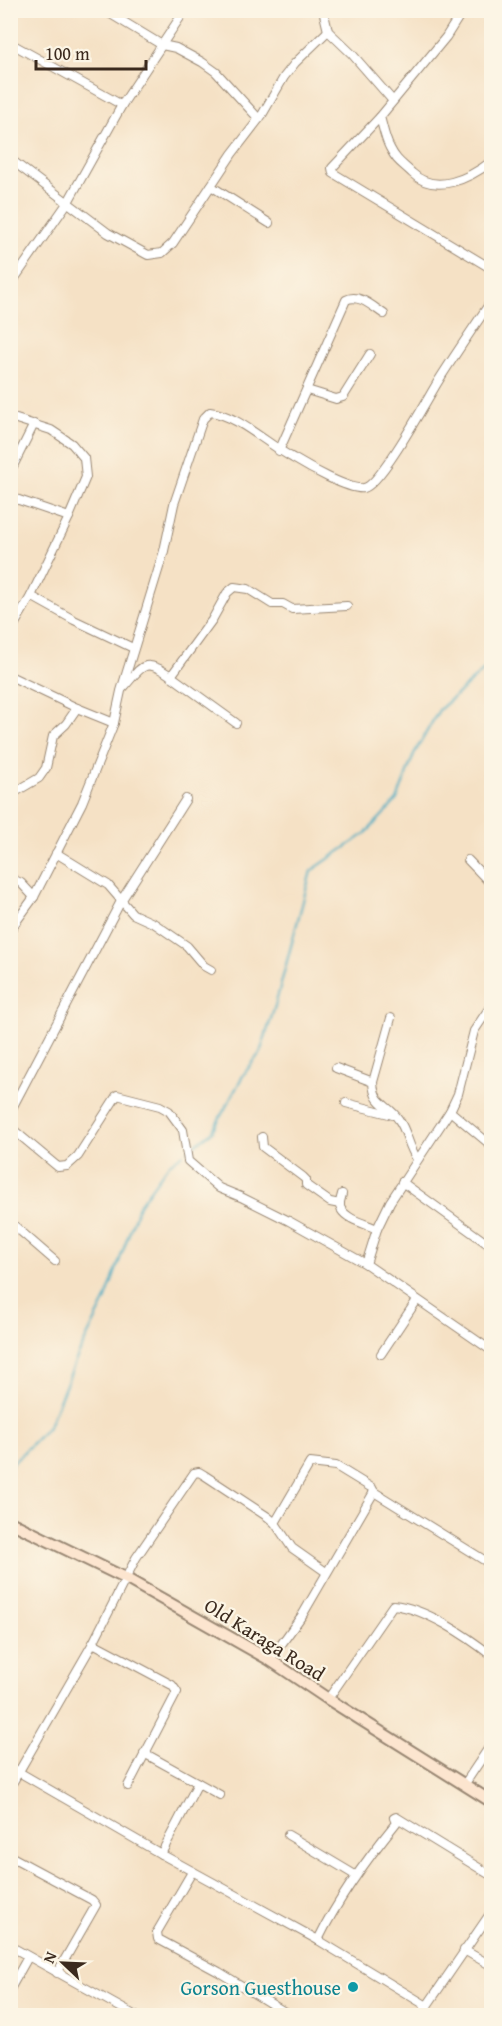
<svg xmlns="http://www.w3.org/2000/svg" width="502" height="2026" viewBox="0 0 502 2026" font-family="'Gentium Book Plus',serif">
<rect width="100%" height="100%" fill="#fcf5e5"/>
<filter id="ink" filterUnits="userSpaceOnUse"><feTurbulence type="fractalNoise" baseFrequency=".0167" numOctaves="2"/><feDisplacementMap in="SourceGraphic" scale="12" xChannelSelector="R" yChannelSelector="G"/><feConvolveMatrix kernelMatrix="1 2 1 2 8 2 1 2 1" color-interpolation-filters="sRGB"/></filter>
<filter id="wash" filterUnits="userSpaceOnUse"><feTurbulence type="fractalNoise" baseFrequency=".008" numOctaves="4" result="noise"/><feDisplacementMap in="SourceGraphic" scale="24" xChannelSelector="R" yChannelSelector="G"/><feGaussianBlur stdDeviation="1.35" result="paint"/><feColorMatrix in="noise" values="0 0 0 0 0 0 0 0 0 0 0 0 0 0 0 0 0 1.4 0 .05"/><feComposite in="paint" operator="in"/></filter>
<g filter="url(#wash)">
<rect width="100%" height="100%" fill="#f5e1c5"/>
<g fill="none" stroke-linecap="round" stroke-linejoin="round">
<!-- stream -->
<g stroke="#42aac2" stroke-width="2">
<path d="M188,1150L212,1132L244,1074L260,1053L275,1006L311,871L365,834L397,800L414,754L439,710L492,663"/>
<path d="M10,1466L49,1426L78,1355L106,1299L139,1205L168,1165L183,1154"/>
</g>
</g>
</g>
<g filter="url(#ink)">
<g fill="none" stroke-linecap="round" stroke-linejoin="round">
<defs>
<g id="street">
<path d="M104,10L162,45L176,48L202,62L216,72L259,119"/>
<path d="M323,10L328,31L352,54L393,101"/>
<path d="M463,10L446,37L380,117C383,127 385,139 390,148C397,162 402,163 412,173C435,195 469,179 492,161"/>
<path d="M10,43L122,105"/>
<path d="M380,117L332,168L333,173L492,269"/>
<path d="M10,159L108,233L148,255L162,253L173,243L232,154L262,115L284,77L295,63L328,31"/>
<path d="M211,186L269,223"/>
<path d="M10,288L15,278L68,202L122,105L185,10"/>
<path d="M307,390L336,399L343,397L370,354"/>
<path d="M10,417L51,430L72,444L84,458L86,477L69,517L31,596L10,632"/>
<path d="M279,451L346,300C359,293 373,307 384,314"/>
<path d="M10,472L34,424"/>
<path d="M10,497L69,517"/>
<path d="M31,596L74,620L133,648"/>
<path d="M10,676L77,708L114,723"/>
<path d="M171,676L236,723"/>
<path d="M124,687C142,666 144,657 171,676L212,620L227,593L234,587L248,589L272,604H283L292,609L347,606"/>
<path d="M10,795L39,778L46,768L53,736L66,724L77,708"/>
<path d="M56,853L108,885L133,914L155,924L187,946L204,966L211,970"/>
<path d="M468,860L492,885"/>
<path d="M10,878L21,883L34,897"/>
<path d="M10,930L34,897L82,803L114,723L121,691L164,551L174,504L203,419L210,412C238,415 268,445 293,458C306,466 350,491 364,488C381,485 427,399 439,380C456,353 474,327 492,300"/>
<path d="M492,1004L474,1031L458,1094L450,1111L390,1202L377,1229L366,1264L492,1351"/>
<path d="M336,1068L373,1082C374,1106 388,1103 399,1120C407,1131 408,1146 417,1159"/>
<path d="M373,1082L391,1018"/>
<path d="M346,1103L393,1115"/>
<path d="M450,1111L492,1146"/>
<path d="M10,1112L121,901L186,799"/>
<path d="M10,1127L58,1167L67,1166L78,1156L117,1095L160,1106L169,1111L183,1130L188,1161L219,1188L241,1197L289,1221L366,1264"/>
<path d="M262,1137L263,1147L303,1177L306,1180V1185L330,1202L340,1204"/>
<path d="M402,1182L492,1247"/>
<path d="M342,1194C341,1199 338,1204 341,1209C347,1220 367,1224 377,1229"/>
<path d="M10,1222L55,1261"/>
<path d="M381,1354L417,1300"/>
<path d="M374,1492L492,1565"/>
<path d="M93,1643L172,1685L177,1692L128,1786"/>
<path d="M270,1660L303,1614L374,1492L372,1488L336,1466L310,1463L275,1523"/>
<path d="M328,1699L393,1605C425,1608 467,1636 492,1656"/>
<path d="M144,1753L220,1795"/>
<path d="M10,1767L161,1854L318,1940L427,2006"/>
<path d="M464,1785L492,1743"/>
<path d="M10,1787L93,1643L136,1558L194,1473L199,1472L204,1475L268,1517L275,1523L292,1548L326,1572"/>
<path d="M288,1835L355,1875"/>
<path d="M161,1854L198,1783"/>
<path d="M10,1856L92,1900L96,1905L57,1973"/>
<path d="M192,1872L157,1932L158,1939L219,1972L291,2016"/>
<path d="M318,1940C339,1897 366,1860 396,1823L394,1818L396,1817L492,1876"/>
<path d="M10,1946L136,2016"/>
<path d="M464,1950L492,1966"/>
<path d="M10,1989L28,1957"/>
<path d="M420,2016L492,1911"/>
</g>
<path id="secondary" d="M10,1522L125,1578L270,1660L328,1699L492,1802"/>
</defs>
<!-- street casing -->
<use href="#street" stroke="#988672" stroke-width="10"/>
<!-- secondary casing -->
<use href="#secondary" stroke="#988672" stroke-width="14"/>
<!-- street -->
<use href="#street" stroke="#fff" stroke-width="8"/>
<!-- secondary -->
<use href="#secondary" stroke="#fce5cf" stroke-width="10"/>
</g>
</g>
<!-- markers -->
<circle fill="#0f9aa8" stroke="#fcf5e5" stroke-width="2" cx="353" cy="1987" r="6"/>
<g text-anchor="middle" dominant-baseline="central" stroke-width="4.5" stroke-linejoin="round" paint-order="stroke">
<!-- street labels -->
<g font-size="20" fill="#3b2a1e" stroke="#fcf5e5">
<text transform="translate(265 1639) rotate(32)">Old Karaga Road</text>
</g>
<!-- culture labels -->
<g font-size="20" fill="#0d838f" stroke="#fcf5e5" text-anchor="end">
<text x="341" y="1987">Gorson Guesthouse</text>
</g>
</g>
<!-- margin -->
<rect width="502" height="2026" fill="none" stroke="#fcf5e5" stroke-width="36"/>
<!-- north arrow -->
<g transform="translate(63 1963) rotate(293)" stroke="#fcf5e5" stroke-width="4.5" paint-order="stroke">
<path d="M0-4.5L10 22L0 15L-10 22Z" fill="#3b2a1e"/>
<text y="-9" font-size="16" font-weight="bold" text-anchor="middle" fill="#3b2a1e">N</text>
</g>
<!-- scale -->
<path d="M36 60v9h110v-9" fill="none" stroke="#3b2a1e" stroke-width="3"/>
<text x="45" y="60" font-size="18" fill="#3b2a1e" stroke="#fcf5e5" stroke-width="4.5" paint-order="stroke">100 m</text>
</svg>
